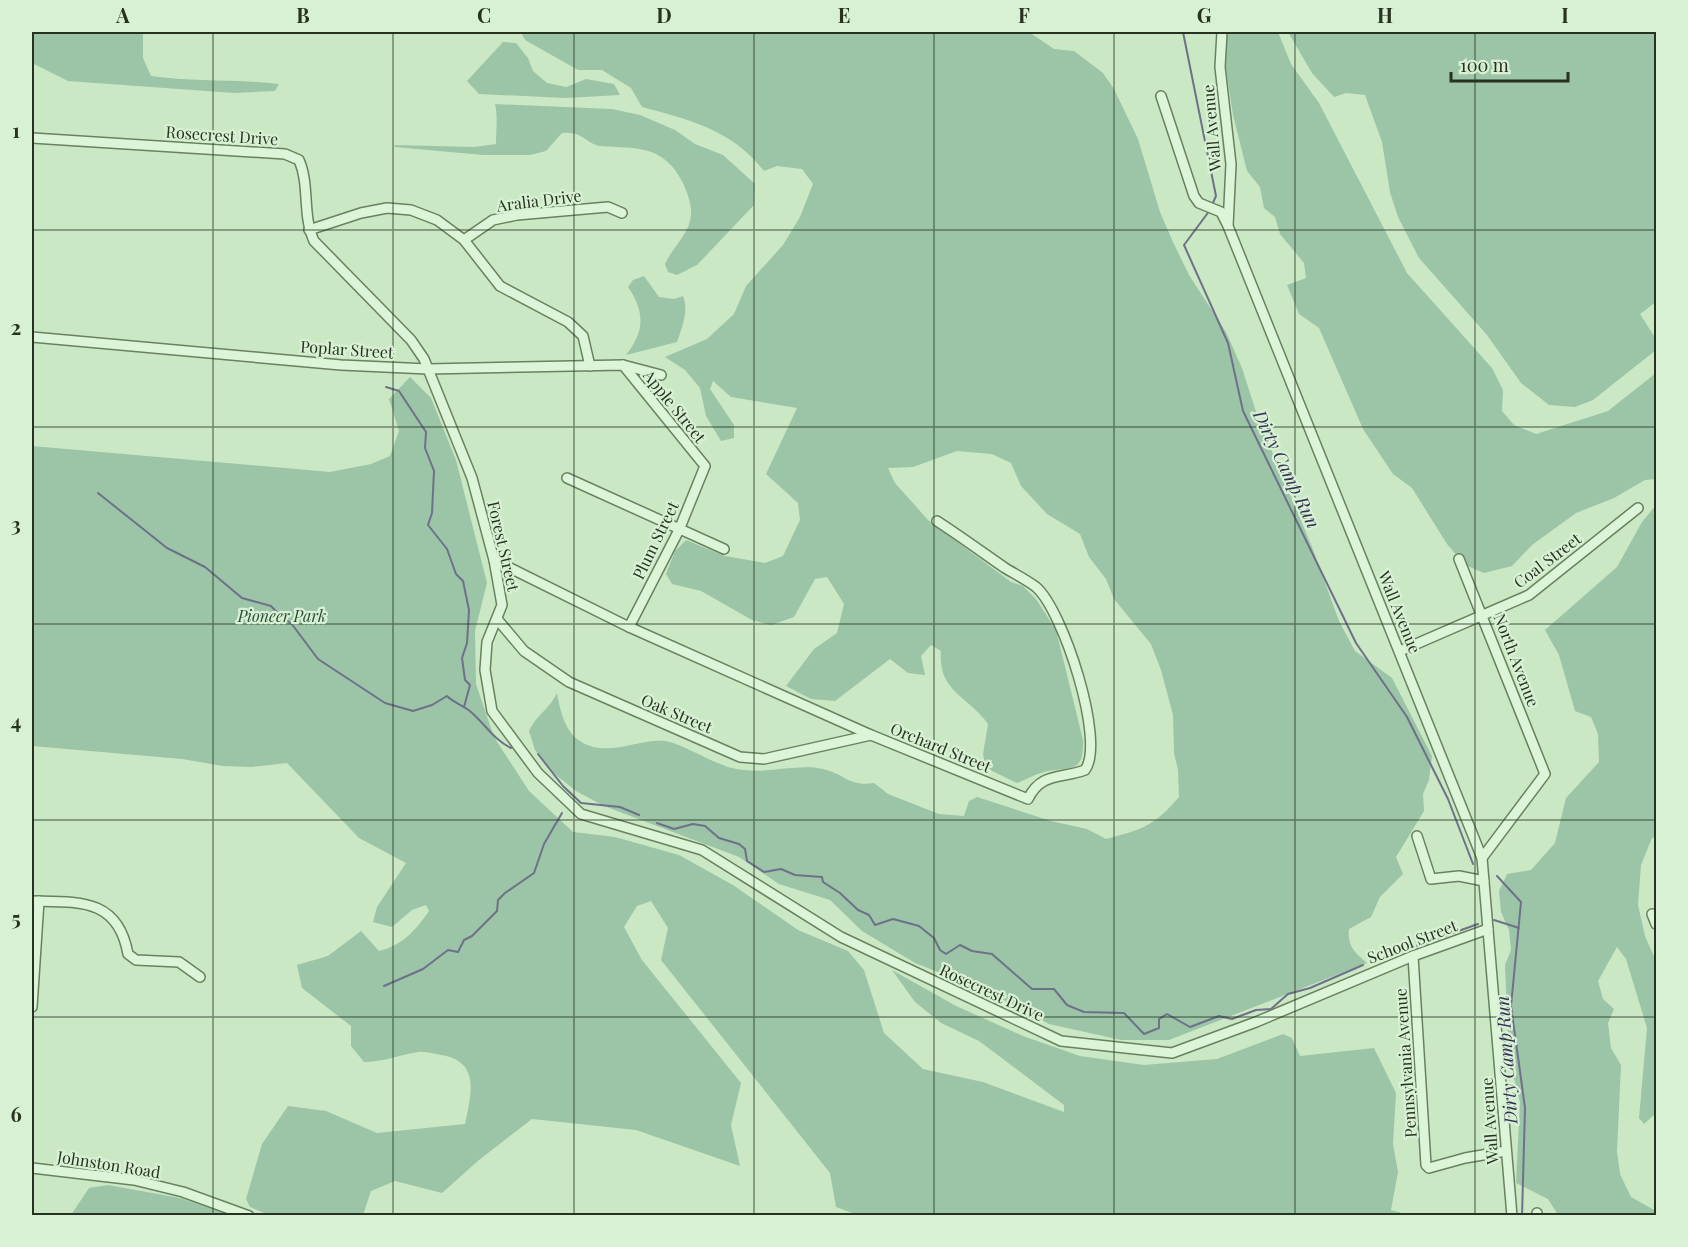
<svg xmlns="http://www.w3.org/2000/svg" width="1688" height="1247" viewBox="0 0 1688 1247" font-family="'Playfair Display',serif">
<rect width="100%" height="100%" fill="#cbe8c5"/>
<!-- green -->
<g fill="#9bc5a6">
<path d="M32,32H143V58L151,76C193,82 236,79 279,84L275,91L234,93L68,81L32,63Z"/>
<path d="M521,32H1029L1054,49L1074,51L1103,73L1114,89L1138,139L1160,212L1173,242L1189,275L1226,332L1242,368L1258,418L1312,547L1339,621L1355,651L1392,678L1432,756L1429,780L1423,794L1424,811L1396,857L1403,874L1380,897L1371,917L1349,929C1347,946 1355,953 1367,963L1169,1040H1121L1049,1024L986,991L915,963L862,931L830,900L779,884L739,857L604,806L576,791L556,775L535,750L529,731C537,714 548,711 557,693C560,710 565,732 580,741C607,759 638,738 665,741C681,743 712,763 732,768C764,776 796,763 823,769C845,774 849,787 874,783L888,794L939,814L964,816L969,801L977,797L1051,821L1087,829L1106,839C1143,829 1153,827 1179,797L1178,770L1174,753L1173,715L1161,670L1151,644L1114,599L1106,579L1089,557L1080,534L1047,514L1021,486L1011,463L992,454L957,451L913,467L888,468L895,483L928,520L1011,582L1023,586L1036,599L1056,630L1083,740C1084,772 1073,767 1048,771C1038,773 1027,779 1017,783L986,768L983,754L988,724C969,697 937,691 941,651L931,645L921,656L925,675L908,673L890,659L835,701L811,699L786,686L814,649L837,633L844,604L827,577L815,579L794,617L771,625L752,620L701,591L672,584L666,574L675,551L686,540L725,556L765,563L783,556L800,520L798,503L766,474L797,408L731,397L713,381L710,389L734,425V438L721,441L706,416L700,388L685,370L665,357L707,339L734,314L746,286L783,245L800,217L813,184L802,169L777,166L764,171C732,130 691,120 642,107L631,88L602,70H578L525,40Z"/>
<path d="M1227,32H1278L1291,64L1319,103L1407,273L1492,368L1503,390L1502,411L1514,425L1536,434L1608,411L1656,373V479L1645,480L1614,498L1576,513L1532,545L1512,566L1484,573L1465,565L1447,544L1412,488L1393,474L1363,429L1319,328L1299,314L1287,285L1306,278L1304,263L1280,234L1275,217L1264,208L1260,187L1247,171L1233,115L1225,62Z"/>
<path d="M1288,32H1656V302L1640,314L1656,339V350L1593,400L1575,407L1549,405L1521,383L1487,335L1419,258L1398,217L1390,192L1382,142L1365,95L1346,93L1334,97L1312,73Z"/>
<path d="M503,42L516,43L528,58L533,71L547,83L566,87L586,79L614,84L620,95L566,98L479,94L467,81Z"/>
<path d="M495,104L612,109L640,115L675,130L695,144L723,155L755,184L754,205L697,265L677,275L668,272L665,264C672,248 690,233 691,215C692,205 687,192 683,183C663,144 638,149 600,146C586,144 584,131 562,133L546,151L530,155H483L395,147L394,145L474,147L496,144C496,131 498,116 495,104Z"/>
<path d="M644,276L659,297L674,299L683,296C689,310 682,328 677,342L626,355C645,331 645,312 628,287L633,280Z"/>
<path d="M410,377L431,398L456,460L487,583L475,631L476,684L494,737L529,791L573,832L615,837L679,855L733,885L798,930L848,951L864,970L884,1033L923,1069L983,1082L1064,1112V1105L979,1041L941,1023L915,1002L892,970L956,1006L1023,1036L1080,1056L1144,1065L1217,1059L1283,1034L1292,1038L1300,1056L1374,1048L1396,1093L1393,1144L1398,1172L1391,1210L1409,1215L860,1216L836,1207L830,1173L661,960L668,928L651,901L637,906L624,927L642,960L741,1083L731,1125L740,1166L636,1130L532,1119L479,1160L442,1193L395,1181L371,1191L363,1215H269L250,1207L246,1199L262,1144L288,1106L326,1111L377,1133L465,1124C471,1095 481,1061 441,1055C434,1054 425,1051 418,1052C399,1055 383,1062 364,1062L351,1046V1026L302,988L297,965L328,956L361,931L379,951C403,945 415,931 429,911L426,905L412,910L392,927L373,922L377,907L406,863L359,838L287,763L252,767L223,766L182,759L32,746V446L330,472L371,464L390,456L399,431L389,399Z"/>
<path d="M1656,505V837L1652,838L1641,865L1638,905L1645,936L1656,961V1113L1644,1124L1639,1118L1647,1028L1626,959L1617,947L1598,981L1603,999L1614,1009L1608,1023L1611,1048L1621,1065L1617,1151L1620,1174L1631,1197L1656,1211V1215H1558L1548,1199L1516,1183L1520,1102L1509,1058L1505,965L1511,950L1509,930L1501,912L1499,891L1507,874L1531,870L1555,843L1566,798L1599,762L1598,734L1591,717L1575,711L1559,655L1545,630L1617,567L1642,522Z"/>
<path d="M108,1185L180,1198L229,1215H71L89,1188Z"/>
</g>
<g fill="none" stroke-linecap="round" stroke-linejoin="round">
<!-- stream -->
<g stroke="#6e7189" stroke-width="2">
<path d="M1183,32L1216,196L1212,205"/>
<path d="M1210,210L1184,245L1228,343L1243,411L1356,643L1407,717L1448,799L1473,864"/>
<path d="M386,387L399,391L426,432L425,448L434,471L432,513L428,525L447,549L456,574L463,581L469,610L467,643L462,658L465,680L470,685L464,707"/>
<path d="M98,493L167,548L205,567L242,598L271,606L282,618L291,623L318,659L385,703L413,711L432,705L447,696C454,703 463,705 471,712C485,724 494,740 511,748"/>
<path d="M538,754L563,786L581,803L620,807L639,815"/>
<path d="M657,823L674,829L693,824L705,826L719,838L739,844L745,849L747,861L764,872L781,869L795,875L822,877L823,882L840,893L858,910L869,915L875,925L893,919L919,926L934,938L940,950L946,954L960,945L972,951L992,954L1032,989H1054L1067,1005L1084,1012L1124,1013L1144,1034L1159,1028V1019L1167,1014L1190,1027L1219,1016L1232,1019L1256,1010L1271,1009L1288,994L1310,988L1363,965"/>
<path d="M1497,876L1521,902L1511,1006L1525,1108L1522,1216"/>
<path d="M1494,920L1519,928"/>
<path d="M1391,955L1478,924"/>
<path d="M384,986L423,969L448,950L458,952L464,940L472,936L497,911L498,900L505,893L534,873L544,844L562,813"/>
</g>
<defs>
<g id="minor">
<path d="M1222,32L1220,67L1231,164L1228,226L1482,858L1512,1216"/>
<path d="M1161,96L1194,196L1199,203L1221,212L1227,224"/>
<path d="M32,138L285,154L299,160C310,185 302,215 314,241L411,340L424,359L472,478L494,560L502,605L487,642L485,670L492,711L538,773L581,814L702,850L841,937L1061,1041L1172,1053L1256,1022L1413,956L1488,929"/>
<path d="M309,230L361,213L387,208L411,210L437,220L464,240L500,286L568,322L583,336L590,366"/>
<path d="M464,240L493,220L517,215L608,207L622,213"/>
<path d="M32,337L341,365L428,369L623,365L661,375"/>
<path d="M623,365L705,466L679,530L629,627"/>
<path d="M567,478L724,549"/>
<path d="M1459,559L1545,774L1482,858"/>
<path d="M494,560L629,627L871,735L1028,799C1041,772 1061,779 1085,770C1106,742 1063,610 1036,587C1027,580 1015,574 1005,568C982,552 960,536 937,521"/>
<path d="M497,619L524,651L569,682L740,757L764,759L871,735"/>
<path d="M1400,651L1529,595L1638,508"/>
<path d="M1417,836L1431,879L1459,876L1484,881"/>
<path d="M32,901C79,902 118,898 128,954L136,960L179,962L200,977"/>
<path d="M1652,914L1656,924"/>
<path d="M1413,956L1426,1165L1429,1168L1465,1158L1506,1151"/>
<path d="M32,1007L39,901"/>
<path d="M32,1168L134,1180L183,1192L249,1216"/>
<path d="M1537,1213V1216"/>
</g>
</defs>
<!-- minor casing -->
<use href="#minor" stroke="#69815e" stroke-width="12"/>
<!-- minor -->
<use href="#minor" stroke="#dcf4d7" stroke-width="9"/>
</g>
<!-- grid -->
<path fill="none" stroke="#273320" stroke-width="1.5" stroke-opacity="0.55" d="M213,32V1216M393,32V1216M574,32V1216M754,32V1216M934,32V1216M1114,32V1216M1295,32V1216M1475,32V1216M32,230H1656M32,427H1656M32,624H1656M32,820H1656M32,1017H1656"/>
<g text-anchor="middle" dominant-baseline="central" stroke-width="4.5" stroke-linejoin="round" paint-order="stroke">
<!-- street labels -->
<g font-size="16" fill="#273320" stroke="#d8f1d4">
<text transform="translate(1211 128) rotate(-95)">Wall Avenue</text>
<text transform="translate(222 135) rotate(4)">Rosecrest Drive</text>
<text transform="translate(539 200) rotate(-7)">Aralia Drive</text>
<text transform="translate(347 349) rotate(4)">Poplar Street</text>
<text transform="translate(675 406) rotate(51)">Apple Street</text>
<text transform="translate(655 540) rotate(-64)">Plum Street</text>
<text transform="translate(504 546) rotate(77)">Forest Street</text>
<text transform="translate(1547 560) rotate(-37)">Coal Street</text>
<text transform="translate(1400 612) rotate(68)">Wall Avenue</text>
<text transform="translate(1517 660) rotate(69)">North Avenue</text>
<text transform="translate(677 713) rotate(23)">Oak Street</text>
<text transform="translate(941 747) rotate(22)">Orchard Street</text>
<text transform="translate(1412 941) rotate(-21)">School Street</text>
<text transform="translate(992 992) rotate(25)">Rosecrest Drive</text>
<text transform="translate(1405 1063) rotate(-94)">Pennsylvania Avenue</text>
<text transform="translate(1489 1121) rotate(-94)">Wall Avenue</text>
<text transform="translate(109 1164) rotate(9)">Johnston Road</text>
</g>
<!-- park labels -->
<g font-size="16" font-style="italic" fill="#294d37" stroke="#d8f1d4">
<text x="282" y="615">Pioneer Park</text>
</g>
<!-- water labels -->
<g font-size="18" font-style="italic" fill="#333151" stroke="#d8f1d4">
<text transform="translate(1287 469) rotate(64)">Dirty Camp Run</text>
<text transform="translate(1506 1060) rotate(-94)">Dirty Camp Run</text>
</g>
</g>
<!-- border -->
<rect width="1688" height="1247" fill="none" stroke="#d8f1d4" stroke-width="66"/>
<!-- scale -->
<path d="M1451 72v9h117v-9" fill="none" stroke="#273320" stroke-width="3"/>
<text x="1460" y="72" font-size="18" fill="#273320" stroke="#d8f1d4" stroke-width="4.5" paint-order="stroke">100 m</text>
<rect x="33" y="33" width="1622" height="1181" fill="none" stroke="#273320" stroke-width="2"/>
<g font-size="20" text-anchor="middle" font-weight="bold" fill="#273320">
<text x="123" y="23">A</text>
<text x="303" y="23">B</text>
<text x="484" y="23">C</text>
<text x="664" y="23">D</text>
<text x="844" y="23">E</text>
<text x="1024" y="23">F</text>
<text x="1204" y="23">G</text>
<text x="1385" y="23">H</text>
<text x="1565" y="23">I</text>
<text x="16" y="138">1</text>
<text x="16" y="335">2</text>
<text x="16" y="532">3</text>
<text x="16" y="729">4</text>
<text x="16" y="926">5</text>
<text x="16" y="1122">6</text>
</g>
</svg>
